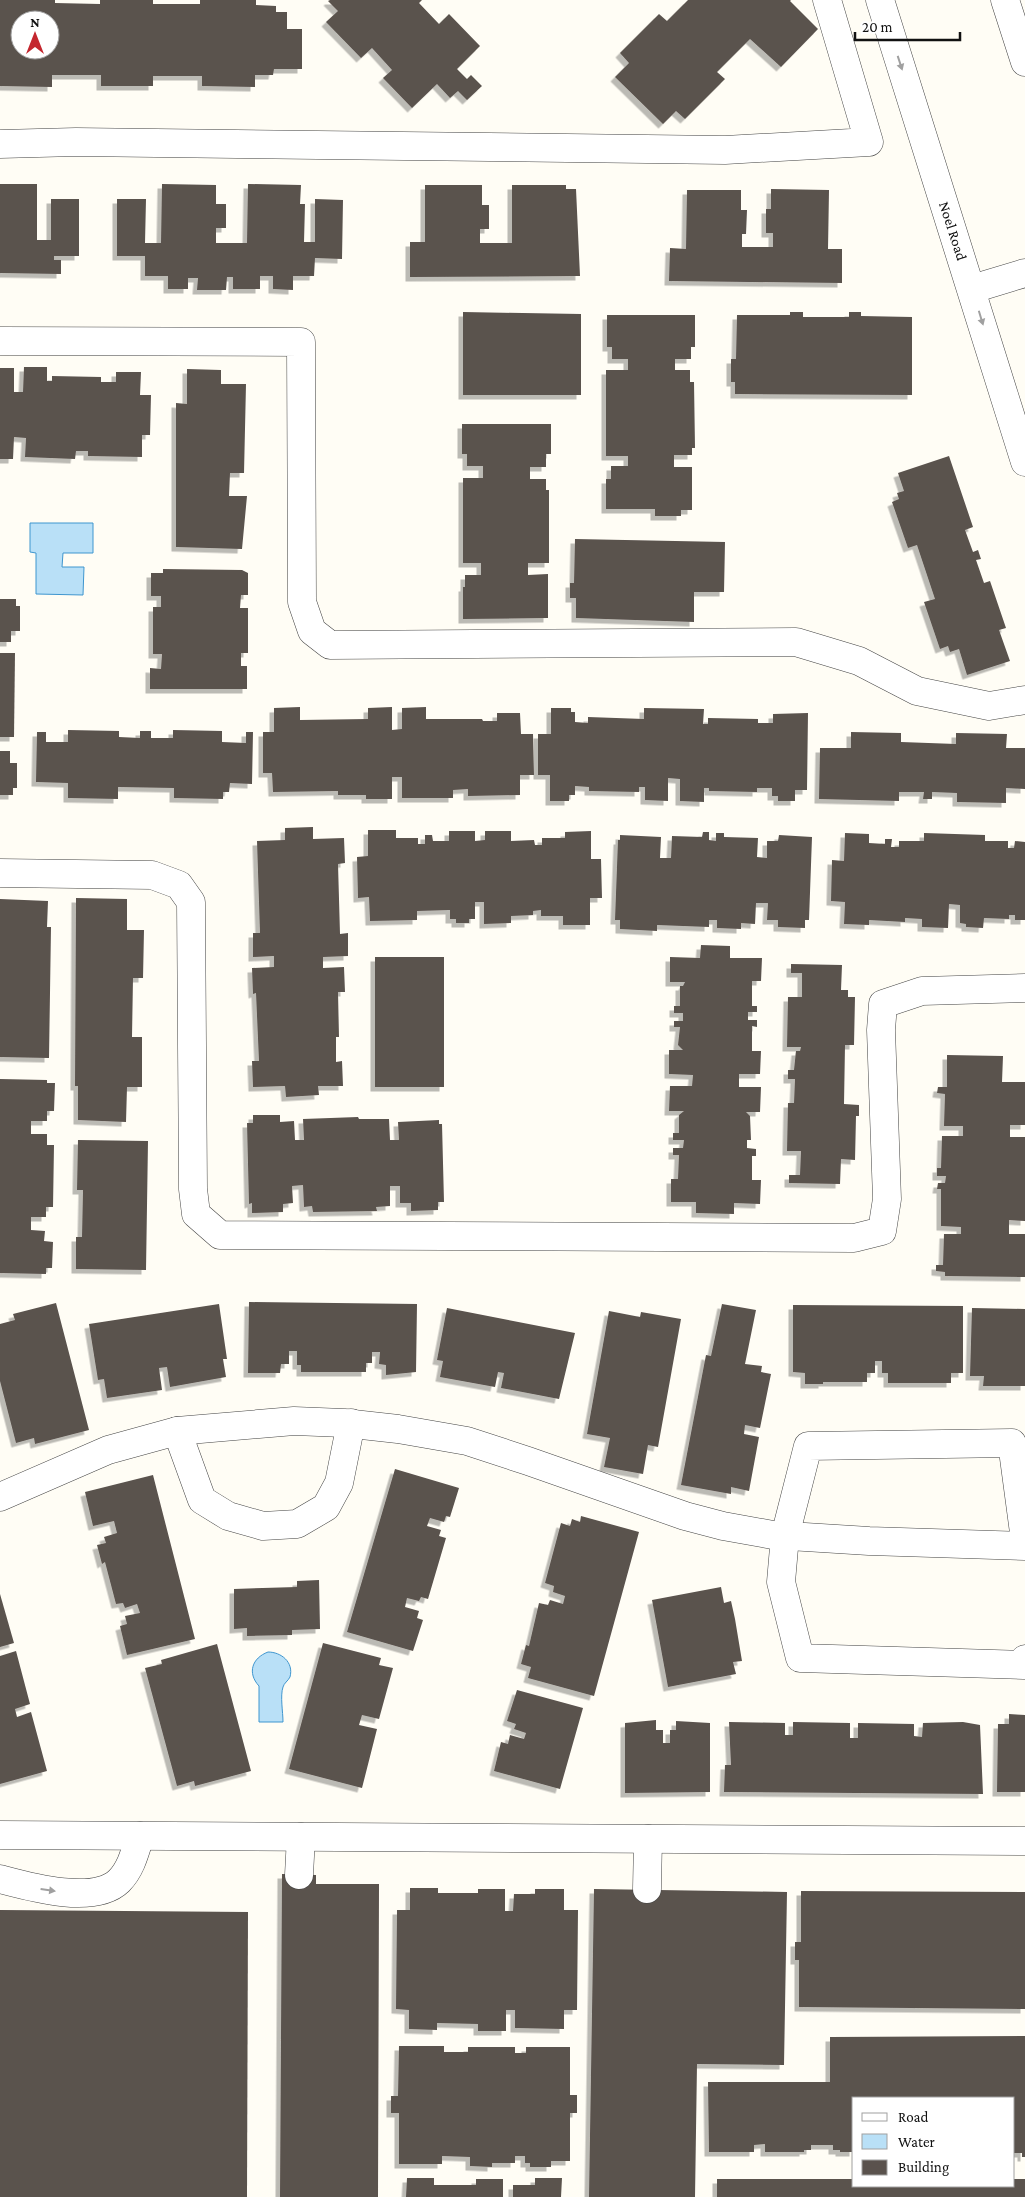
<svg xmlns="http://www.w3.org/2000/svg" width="1025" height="2197" viewBox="0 0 1025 2197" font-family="'Crimson Pro',serif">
<defs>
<filter id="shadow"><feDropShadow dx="-4.5" dy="4.5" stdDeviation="0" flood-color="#0004"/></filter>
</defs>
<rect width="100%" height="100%" fill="#fffdf5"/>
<!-- water -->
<g fill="#b9e0f7" stroke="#3f96cf">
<path d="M30,523H93V553H63L62,567H84L83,595L36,594V553L30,552Z"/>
<path d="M268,1652C281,1652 294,1662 290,1677C288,1681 284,1683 283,1687C280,1696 283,1712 283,1722H259V1686C247,1673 252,1658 268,1652Z"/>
</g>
<!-- building -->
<g fill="#5a524d" fill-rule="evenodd" filter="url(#shadow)">
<path d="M0,0H55V3L100,4V0H153V4H200V0H256V5L276,6V12H287V29H302V69H274L273,75H255V87L202,86V76H153V86H101V75H52V87L0,86ZM20,20H50V50H20Z"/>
<path d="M330,0H422L419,3L439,24L449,14L480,46L457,69L467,79L471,75L482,86L467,100L458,91L450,98L437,84L412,108L383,78L392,70L372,48L361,58L326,22L338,11L328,1Z"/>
<path d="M688,0H791L790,1L818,29L781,67L750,39L717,72L725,79L685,119L676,111L663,124L615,77L629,63L620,53L659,14L667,21Z"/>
<path d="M0,184H37V240H51V199H79V256H54V260H61V274L0,273Z"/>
<path d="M162,184L216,185V204H226V228H216V243H247L248,184L301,185L300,204H305L304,242H315V199L343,200L342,259L315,258L314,276H293V290L273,289V276H260V289H233V277H227L226,290H197L198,278H188V289H168V276H145V256H117V199H146L145,243H161Z"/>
<path d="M425,185H482V205H489V229H480V243H512V185H566V189H576L580,276L410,277V242H425Z"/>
<path d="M771,189L829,190L828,249H842V283L669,281L670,248L686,249L687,190H741V210H747L746,234H742V247H773V233H766V209H771Z"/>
<path d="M463,312L581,314V395H463Z"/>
<path d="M790,312H803V317H849V312H861V316L912,317V395L735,394V382H731V359H736L737,315H790Z"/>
<path d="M607,315H695V347H691V359H675V370H690V382H694L695,448H692V455H674V467H692V510H681V516H655V509H606V479H611V466H628V456H606V370H628V359H612V347H607Z"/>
<path d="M24,367H47V381H52V376L101,377V382H116V372H141L140,395H151L150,435H142V457L88,456V451H76L75,459L25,457L26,438L14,437L13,459H0V368H14V392H23Z"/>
<path d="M187,369L221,370V384H246L244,473H230L229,496H247L242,549L176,547V403L187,404Z"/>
<path d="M462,424H551V454H546V467H530V479H546V490H549V563H528V575L548,574V618L463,619V587H465V575H481V563H463V478H483V466H467V454H462Z"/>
<path d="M949,456L973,527L965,530L973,552L978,550L981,559L976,560L984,583L990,581L1006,628L999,630L1010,661L967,675L959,649L950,652L948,646L940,649L924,602L935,599L917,545L908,548L892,502L899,499L897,493L904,491L898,473Z"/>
<path d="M575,539L725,542L724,592H694V622L576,618V598H570V583H574Z"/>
<path d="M163,569L242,570L248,573V595H241L240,608H248V653H241V666H247V689H150V668L161,669L162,654H153V607H161V596H151V573H163Z"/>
<path d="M0,599H16V606H20V631H11V642H0Z"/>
<path d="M0,653H15L14,737H0Z"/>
<path d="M300,707V720L368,719V708L392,707V730L402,729V708L426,707V719H482L483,721H497V713H520L521,734H533L534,775H520V795L468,796V789L453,790V798H402V777H392V799H366V795H338V791L273,792L272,773H263V732H274V708Z"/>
<path d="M551,708H571V712H575V722L588,723V717L644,719V708L704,709L703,724H708V718L758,719V723H773V714L808,713L807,790H795V801H778V796H772V788H757V792L709,791V788H704V802L680,801V779L668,778V801L645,800V787H639V792L589,791V787L575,786V795H569V801H550V775H538V734H551Z"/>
<path d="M68,730L119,731V737L140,738V731H151V738H173V730L222,731V742L246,743V732H253L252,784L230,783L229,792H223V799L174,798V788L118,787V799L68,798V783L36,782L37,732H46V742H68Z"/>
<path d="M851,732L901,733V742L956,744V733L1007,734L1006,748H1025V789L1006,788V803L957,802V793L932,792V799H923L924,792H899V801L819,799L820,748H851Z"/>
<path d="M0,751H10V763H17V788H13V795H0Z"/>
<path d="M313,827V839L344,838L345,863L338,864L340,934L348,933V956L323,957V968L344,967L345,992H338L339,1037H336V1062L342,1061L343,1086H318L319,1095L286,1097L285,1086L253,1087L252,1061H259L256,993L253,994L252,968L274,967V956L253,957V933H260L257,841L285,840V828Z"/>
<path d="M368,830H396V838H418V844H425V835H432L433,841H449V831H475V841L485,840V831H511V841L534,840L535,845H542V838H565V832L591,831V859H601L602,898H590V925H563V916H541V910L533,911V915L511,916V923L484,924V902H475V919H469V923H456V919H450V910L417,911V920L370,921L369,897L358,898L357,857L368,856Z"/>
<path d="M703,832H709V840L716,841V833H724V837L758,838L757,857L767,858V841H778L779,835L812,837L809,920H805V928L778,927V920H767L768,903H756L755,924L741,923V929L717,928V920H709V927L657,925V931L620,929V920H615L618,840H620V835L661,837L660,858H671L672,836L702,837Z"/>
<path d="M845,833L869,834V843L885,844V839H892L891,847H899V841H924V833L985,835V841H1008V848H1014L1015,841L1025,842V920H1015V915H1009V919L984,918L983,928L966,927V924L960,923V905L949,904L948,928L922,927V919L905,918V922L869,920V925L844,924L845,902L831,901L832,860L844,861Z"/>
<path d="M76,898L127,899V930H144L143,978H133L132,1037H142V1087H127L126,1122L78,1120V1086H75Z"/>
<path d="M0,899L48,901L47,927H51L49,1058L0,1057Z"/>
<path d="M701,945L730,946V958H762L761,981H752V1006H757V1012H748V1020H757V1027L752,1026V1051H761L760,1074H739V1087H761L760,1112H746L750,1116L751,1140H747V1148L756,1149V1156H752V1180H761L760,1204L734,1203V1214L696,1213V1202H671V1179H678L679,1155H673V1148H683L684,1140H673V1133H679V1115L684,1111H669L670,1086H692L693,1075L669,1074V1050H683L678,1045L680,1027H674V1021H683V1013H674V1006H680V986H683L685,982H670V957L700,958Z"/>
<rect x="375" y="957" width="69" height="130"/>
<path d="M791,964L842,965L841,990H848V997H855L854,1045H845L844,1104L859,1105V1116H856L855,1160L841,1159L840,1184L789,1183V1175H800L801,1151H787L788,1103H794L795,1079H788V1070H794L796,1051H800L801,1047H787L788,997H802V973H791Z"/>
<path d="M947,1055L1003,1056L1002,1082H1025V1125H1010V1137H1025V1221L1009,1220V1234H1025V1277L945,1276V1272L936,1271V1265H943L944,1234H961V1227L941,1226V1189H937L938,1183H945L946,1176H937V1168H941L942,1136H963V1126H944L945,1094L937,1093L938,1087H947Z"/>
<path d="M0,1079L47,1080V1083H55L54,1111H47V1121H31V1134H47V1145H54L53,1207H46V1217H31V1230L45,1231L44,1241L53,1242L52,1268H46V1274L0,1273Z"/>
<path d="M253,1115H280V1122L294,1121L295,1140H304L303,1119L358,1117L359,1119H389L390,1140H399L398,1122L439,1120V1124H442L444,1202H438V1210L411,1211V1203H400V1186H390V1206L376,1207L377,1211L313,1212L312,1206L304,1207L303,1185L292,1186L293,1203L283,1204V1212L252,1213V1203L249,1204L247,1123H253Z"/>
<path d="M78,1140L148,1141L146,1270L76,1269V1237H82L83,1190H77Z"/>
<path d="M249,1302L417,1304L416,1372L386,1375V1365L379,1364L380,1352H372V1363H366V1372H301V1365H297V1351H289V1364H281L280,1373H248Z"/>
<path d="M56,1303L89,1430L35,1444L34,1438L16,1443L0,1381V1324L15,1320L13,1314Z"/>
<path d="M219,1304L227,1359H223L226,1377L170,1387L167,1367L159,1368L162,1390L107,1398L104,1379L98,1380L89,1324Z"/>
<path d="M722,1304L756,1310L745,1364L762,1366L761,1372L771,1374L760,1428L745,1425L744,1434L759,1437L749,1491L731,1487V1494L681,1485L706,1355L711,1356Z"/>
<path d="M793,1305L963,1306V1373H951V1383H888V1373H882V1361H875V1373H867V1382H823V1384H805V1373L793,1372Z"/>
<path d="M447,1308L575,1333L559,1399L501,1388L504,1373L498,1372L495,1387L440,1377L443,1361L437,1360Z"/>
<path d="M972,1308L1025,1309V1386H983L984,1376H970Z"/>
<path d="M609,1311L640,1317L641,1312L681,1319L658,1447L648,1445L643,1474L604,1467L610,1438L587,1434Z"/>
<path d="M395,1469L459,1488L450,1517L446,1516L444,1522L430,1518L427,1526L441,1530L439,1536L446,1538L428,1599L421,1597L419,1601L407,1598L405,1607L419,1611L417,1618L423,1620L413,1651L347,1632Z"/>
<path d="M153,1475L195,1639L127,1655L120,1626L127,1624L125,1616L140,1613L137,1604L125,1608L123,1603L116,1604L105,1562L102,1564L97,1545L106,1543L104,1537L117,1533L114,1521L93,1526L85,1492Z"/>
<path d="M581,1516L639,1532L594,1696L528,1678L531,1667L521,1664L526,1645L529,1646L539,1603L548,1605L550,1600L563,1604L565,1596L553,1592L554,1586L545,1583L561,1523L570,1526L572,1519L580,1522Z"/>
<path d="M319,1580L320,1629L292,1630V1635L247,1636V1628L234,1629V1589L297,1587V1581Z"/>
<path d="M721,1587L724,1603L731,1601L735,1619L742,1661L733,1662L736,1674L668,1687L652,1600Z"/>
<path d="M0,1594L14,1643L0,1647Z"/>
<path d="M323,1643L381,1658L379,1665L393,1668L379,1719L362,1715L359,1725L377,1729L362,1788L289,1769Z"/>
<path d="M217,1644L251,1771L195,1786L194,1781L177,1786L145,1668L162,1664L161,1660Z"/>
<path d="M16,1651L30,1704L15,1709L17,1717L31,1712L47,1771L0,1784V1656Z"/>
<path d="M517,1690L583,1708L560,1789L494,1771L501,1742L508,1744L510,1735L524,1739L526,1733L514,1729L516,1724L507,1721Z"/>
<path d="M1009,1714L1025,1715V1792H997L998,1724H1009Z"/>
<path d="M656,1720V1730H663V1743H670V1730H676V1721L710,1723V1792L625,1793V1723Z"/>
<path d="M729,1722L785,1723V1735H793V1722L850,1723V1738H858V1723L914,1724V1736L922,1737L923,1723L963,1722L980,1725L983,1794L724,1792L725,1765H731Z"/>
<path d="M282,1874L316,1875V1884H379L378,2197H280Z"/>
<path d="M410,1888H438V1893H478V1889H505V1911H513L514,1894H535V1889H564V1910H578L577,2010H564V2029L515,2028V2010H506V2031H478V2024L437,2023V2030L409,2029V2010L396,2009L397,1910H410Z"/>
<path d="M594,1889L787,1892L784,2065L697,2064L695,2197H589Z"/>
<path d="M801,1891L1025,1892V2009L799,2007V1960H795V1942H801Z"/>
<path d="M0,1910L248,1912L247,2197H0Z"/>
<path d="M1025,2036V2157H1022V2153H1014V2098H854V2152H840V2150H833V2145H811V2150H804V2152H765V2144L754,2145V2152H709L708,2082H830V2037Z"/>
<path d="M399,2046H444V2052H468V2047H515V2053H526V2047H570V2095H577V2113H570V2161H551V2167H530V2163H525V2156H515V2163H492V2167L470,2166V2157L442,2156V2164H399V2113H391V2096H398Z"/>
<path d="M407,2178H434V2185H476V2179H503V2197H406Z"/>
<path d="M535,2178H562L561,2197H513V2185H535Z"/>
<path d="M717,2179H854V2186H1014V2179H1025V2197H717Z"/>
</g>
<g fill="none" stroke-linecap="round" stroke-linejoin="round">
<defs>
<g id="minor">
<path d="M880,0L1025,462"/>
<path d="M1005,0L1025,62"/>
<path d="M0,144L76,142L725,150L869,142L827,0"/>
<path d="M972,289L1025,273"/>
<path d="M0,341L301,342L302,602L312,631L330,645L796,642L859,661L917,691L989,706L1025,700"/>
<path d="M0,873L152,875L179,885L191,902L193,1189L196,1214L220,1235L854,1238L882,1231L887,1199L881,1030L883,1004L922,991L1025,988"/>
<path d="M177,1431L202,1500L228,1516L263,1526L297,1524L326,1507L339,1483L351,1423"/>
<path d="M0,1497L108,1450L177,1431L294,1421L344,1423L398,1429L467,1441L528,1461L685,1516L723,1526L773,1535L869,1541L1025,1546"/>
<path d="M1025,1540L1012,1443L808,1446L785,1536L781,1582L800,1658L1024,1665L1025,1659"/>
<path d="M0,1835L1025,1841"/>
<path d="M299,1875L301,1837"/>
<path d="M0,1879C30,1887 94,1905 119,1881C131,1869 135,1852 140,1836"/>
<path d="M647,1889L648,1839"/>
</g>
</defs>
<!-- minor casing -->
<use href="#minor" stroke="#444" stroke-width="29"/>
<!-- minor -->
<use href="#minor" stroke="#fff" stroke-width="28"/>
</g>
<!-- one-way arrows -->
<defs><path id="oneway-solid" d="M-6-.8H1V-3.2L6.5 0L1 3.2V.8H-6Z" transform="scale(1.25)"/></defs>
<g fill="#a0a0a0">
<use href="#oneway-solid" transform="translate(900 63) rotate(72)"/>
<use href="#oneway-solid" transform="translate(981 318) rotate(73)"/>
<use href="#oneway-solid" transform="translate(48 1890) rotate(8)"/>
</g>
<g text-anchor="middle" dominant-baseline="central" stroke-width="5" stroke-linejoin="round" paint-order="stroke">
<!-- street labels -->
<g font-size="15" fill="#111" stroke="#fff">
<text transform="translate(953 231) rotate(72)">Noel Road</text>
</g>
</g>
<!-- legend -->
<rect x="852" y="2097" width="162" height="90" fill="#ffffff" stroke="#a0a0a0"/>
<rect x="862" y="2113" width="25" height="8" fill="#ffffff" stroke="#a0a0a0"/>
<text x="898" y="2122" font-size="15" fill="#111111">Road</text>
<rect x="862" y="2134" width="25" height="15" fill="#b9e0f7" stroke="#a0a0a0"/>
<text x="898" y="2147" font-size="15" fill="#111111">Water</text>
<rect x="862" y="2160" width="25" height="15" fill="#5a524d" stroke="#a0a0a0"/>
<text x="898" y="2172" font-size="15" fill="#111111">Building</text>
<!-- north arrow -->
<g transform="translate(35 35)"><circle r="24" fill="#ffffff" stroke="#a0a0a0"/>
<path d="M0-4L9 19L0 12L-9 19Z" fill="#c4262e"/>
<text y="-8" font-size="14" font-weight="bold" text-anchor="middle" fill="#111111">N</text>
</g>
<!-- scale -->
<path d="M855 32v8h105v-8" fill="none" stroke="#111111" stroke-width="2.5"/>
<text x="862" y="32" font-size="15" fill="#111111" stroke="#ffffff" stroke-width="4" paint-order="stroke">20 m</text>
</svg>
